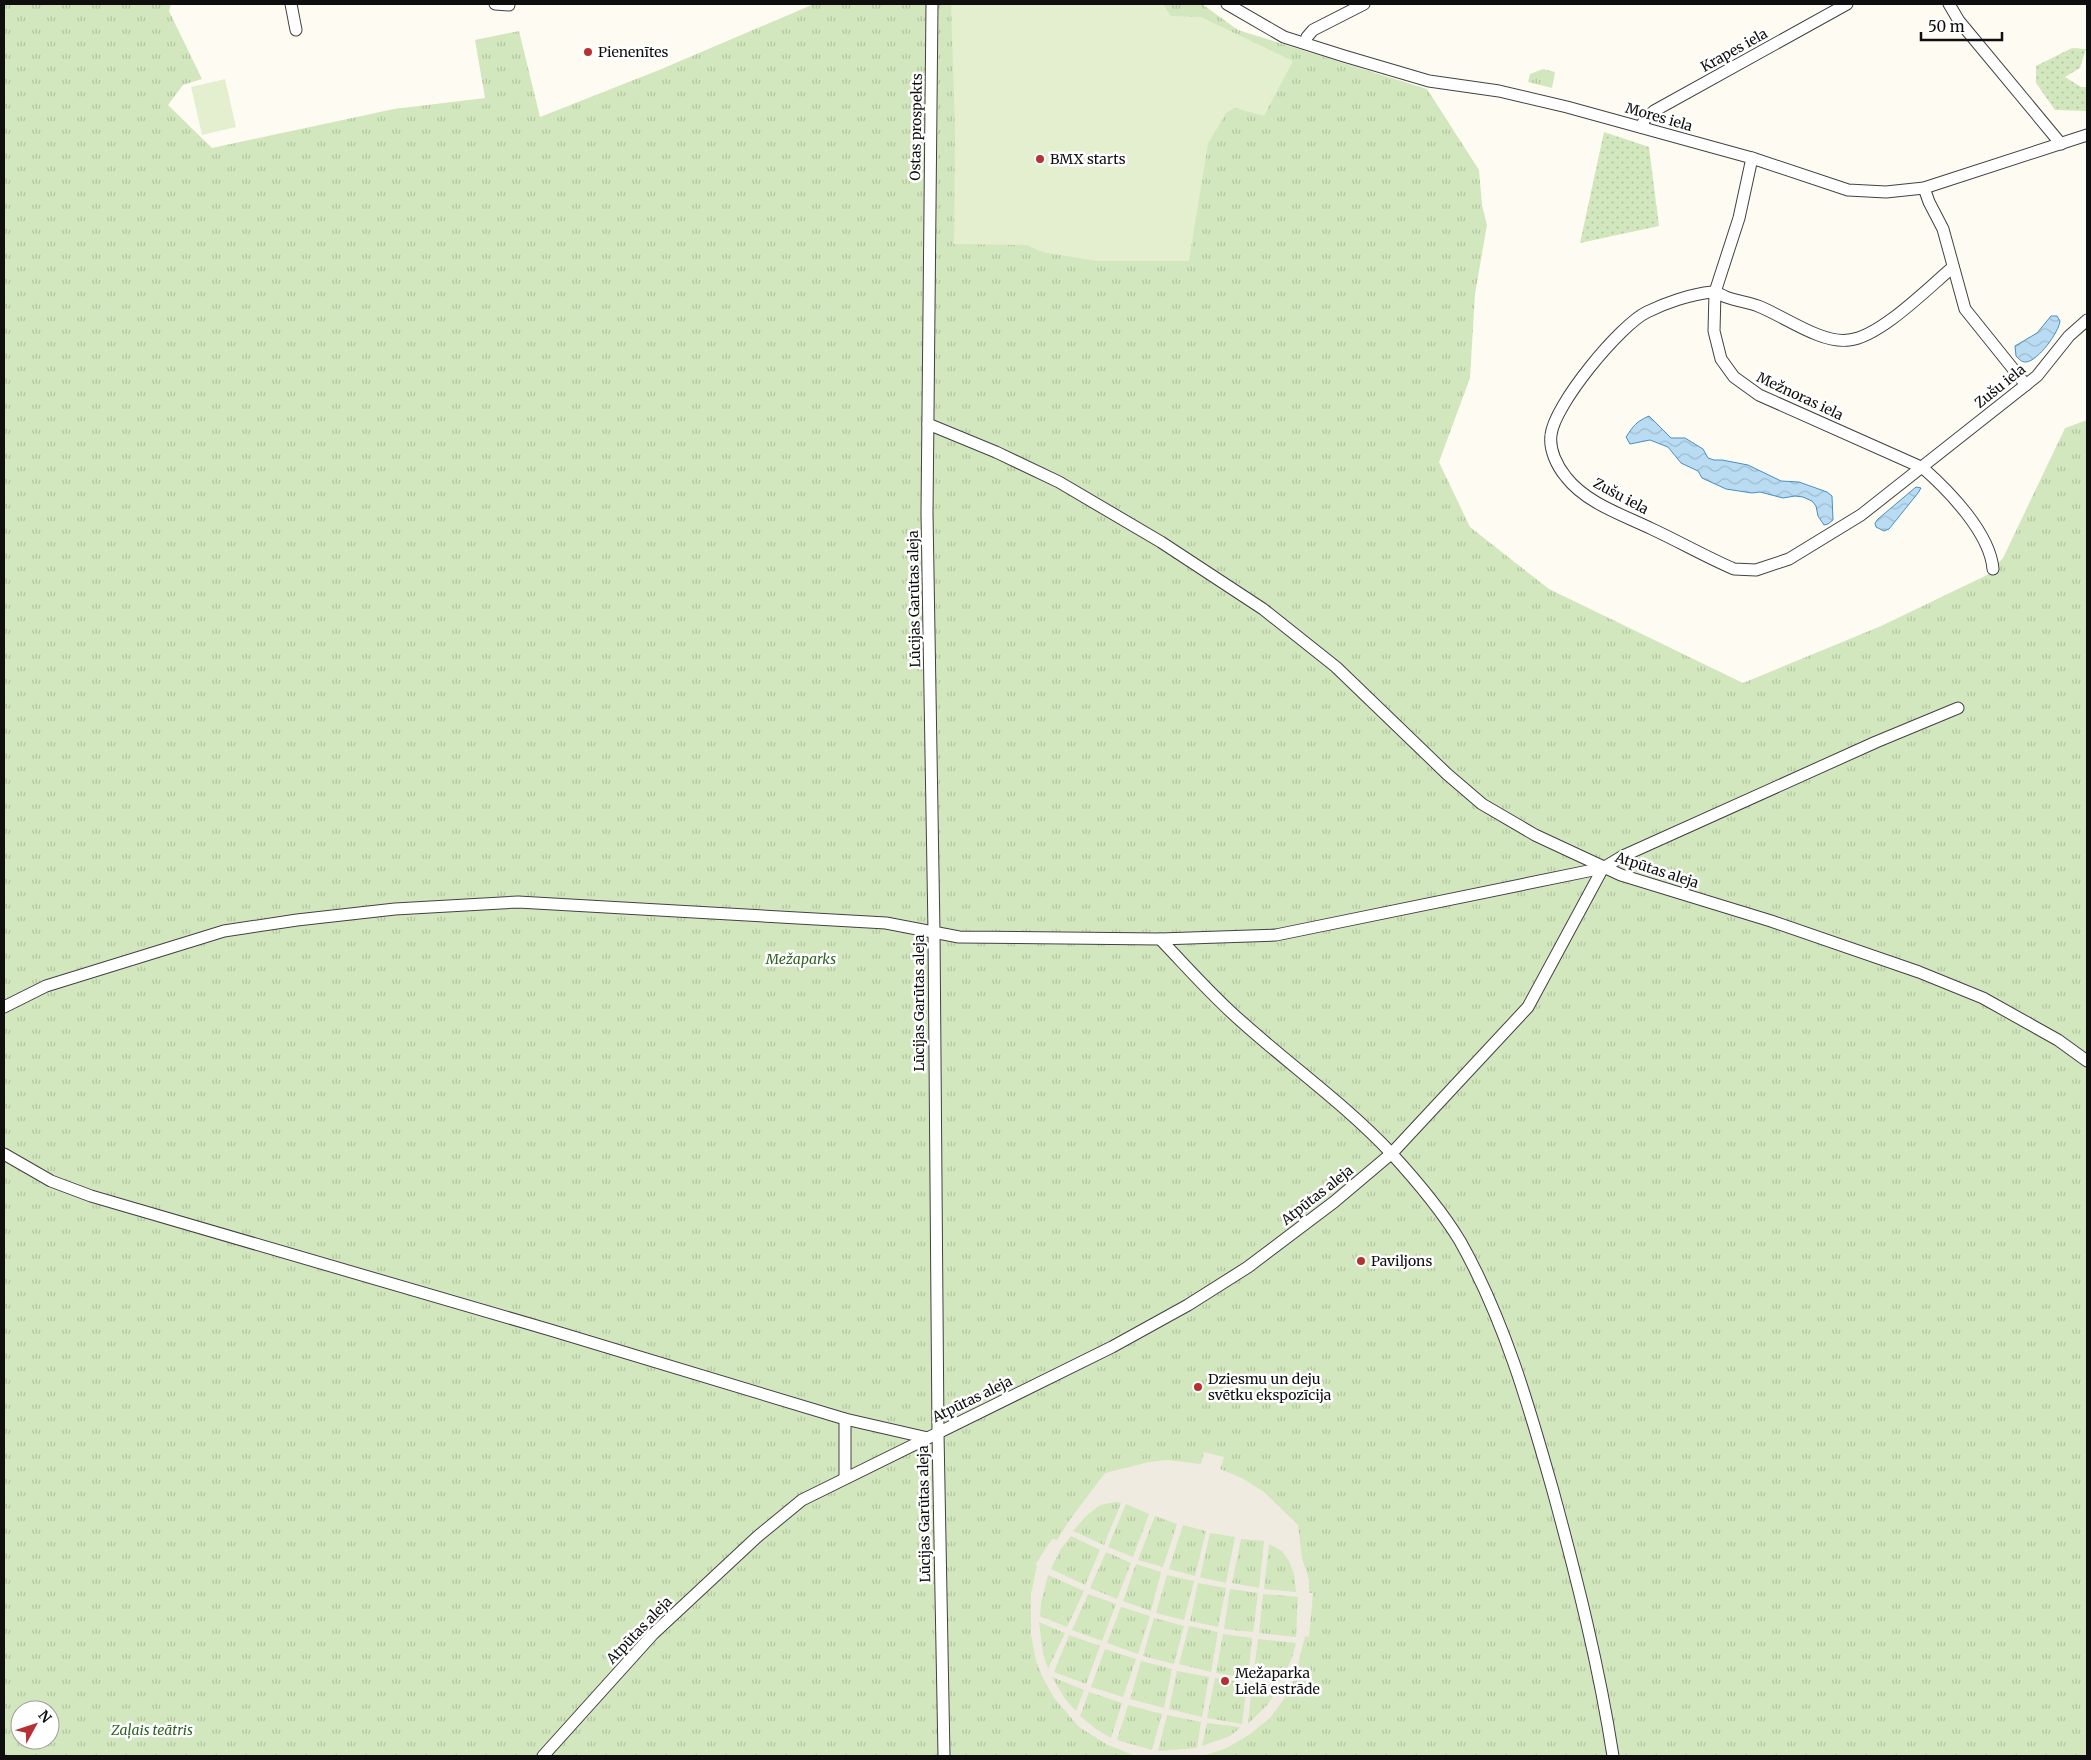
<svg xmlns="http://www.w3.org/2000/svg" width="2091" height="1760" viewBox="0 0 2091 1760" font-family="Merriweather,serif">
<defs>
<pattern id="grass-dots" width="8" height="8" patternUnits="userSpaceOnUse" patternTransform="scale(1.25)"><rect width="8" height="8" fill="#d2e7bd"/><path d="M2 2h.1M6 6h.1" fill="none" stroke="#b3c5a1" stroke-width="1.8" stroke-linecap="round"/></pattern>
<pattern id="park-tufts" width="24" height="20" patternUnits="userSpaceOnUse" patternTransform="scale(1.25)"><rect width="24" height="20" fill="#d2e7bd"/><path d="M3 7l-1-3M5 7V3M7 7l1-3M15 17l-1-3M17 17v-4M19 17l1-3" fill="none" stroke="#b3c5a1"/></pattern>
<pattern id="water-waves" width="16" height="10" patternUnits="userSpaceOnUse" patternTransform="scale(1.25)"><rect width="16" height="10" fill="#badcf2"/><path d="M0 5q4-4 8 0t8 0" fill="none" stroke="#9fbcce"/></pattern>
</defs>
<rect width="100%" height="100%" fill="#fefcf2"/>
<!-- grass -->
<g fill="url(#grass-dots)">
<path d="M2072,48L2086,49L2080,68L2065,77L2081,87H2087V111L2055,110L2036,83V66Z"/>
<path d="M1604,132L1649,147L1659,226L1580,243Z"/>
</g>
<!-- park -->
<g fill="url(#park-tufts)" fill-rule="evenodd">
<path d="M4,4H171L169,11L202,79L183,85L168,105L212,148L394,109L485,98L475,40L519,31L540,117L659,70L814,4H1202L1238,30L1427,89L1479,170L1482,205L1487,225L1475,294L1470,378L1439,462L1470,527L1549,589L1743,683L1881,626L1987,575L2003,558L2065,428L2087,420V1756H4ZM20,1710H50V1740H20Z"/>
<path d="M1543,69L1555,72L1552,88L1528,82L1530,74Z"/>
</g>
<!-- pitch -->
<g fill="#e3efcf">
<path d="M951,4H1163L1171,16L1201,17L1293,61L1264,116L1235,108L1226,113L1208,144L1189,261H1096L1042,252L1027,245L954,244L955,132Z"/>
<path d="M225,79L236,127L202,135L191,87Z"/>
</g>
<!-- plaza -->
<path fill="#efebe1" fill-rule="evenodd" d="M1204,1452L1224,1457L1220,1469L1242,1478L1264,1492L1298,1525L1302,1558L1309,1580V1593H1313L1309,1637L1305,1636L1295,1678L1284,1699L1270,1718L1250,1734L1227,1748L1203,1756H1135L1106,1744L1079,1727L1054,1698L1043,1678L1036,1661L1031,1635V1594L1037,1565H1035L1052,1539L1057,1540L1071,1518L1105,1473L1149,1462L1167,1460L1201,1464ZM1116,1502L1121,1503L1104,1545L1073,1531L1086,1516L1100,1505ZM1126,1504L1149,1514L1133,1557L1108,1547ZM1155,1516L1177,1524L1163,1567L1138,1560ZM1183,1525L1206,1531L1195,1576L1169,1569ZM1210,1533L1235,1537L1226,1583L1200,1577ZM1071,1536L1100,1550L1085,1585L1051,1569L1060,1550ZM1241,1539L1264,1541L1259,1588L1232,1583ZM1269,1544L1282,1551L1289,1561L1294,1574L1296,1592L1264,1589ZM1106,1552L1131,1563L1117,1599L1090,1588ZM1136,1564L1161,1572L1151,1611L1123,1601ZM1048,1575L1084,1591L1067,1627L1040,1616L1041,1603ZM1167,1575L1194,1581L1184,1620L1156,1613ZM1198,1583L1226,1588L1218,1627L1190,1621ZM1230,1589L1258,1593L1253,1632L1224,1629ZM1088,1594L1116,1604L1102,1641L1072,1630ZM1263,1594L1298,1597L1296,1637L1259,1633ZM1121,1607L1150,1616L1138,1654L1107,1643ZM1154,1618L1184,1626L1174,1664L1143,1656ZM1039,1622L1065,1633L1048,1669L1043,1653ZM1189,1626L1218,1632L1211,1672L1179,1664ZM1223,1634L1252,1638L1248,1678L1216,1673ZM1069,1635L1100,1646L1086,1684L1054,1672ZM1258,1639L1296,1643L1293,1655L1282,1681L1253,1679ZM1105,1649L1136,1659L1123,1697L1091,1687ZM1141,1661L1172,1669L1164,1708L1130,1699ZM1177,1671L1209,1677L1202,1717L1169,1709ZM1052,1677L1084,1690L1076,1711L1066,1700ZM1215,1678L1247,1683L1242,1724L1207,1718ZM1252,1685L1279,1687L1268,1704L1248,1724ZM1089,1692L1122,1703L1111,1738L1096,1729L1080,1716ZM1128,1705L1162,1714L1152,1750L1117,1740ZM1167,1715L1201,1722L1197,1748L1158,1751ZM1207,1723L1240,1727V1728L1230,1736L1202,1746Z"/>
<!-- water -->
<g fill="url(#water-waves)" stroke="#468fc4">
<path d="M2051,316H2057L2060,321C2059,332 2038,361 2026,362C2021,362 2019,359 2016,356L2015,346L2037,333Z"/>
<path d="M1649,416L1671,438H1685L1703,449L1708,458L1714,460H1722L1748,465L1781,481L1799,482L1827,492L1832,496L1833,520L1828,524L1824,525L1818,516L1816,506L1812,501L1803,497L1795,496L1783,498L1760,492L1752,493L1726,489L1702,478L1698,471L1681,463L1668,447L1650,440L1630,444L1626,437C1634,425 1636,422 1649,416Z"/>
<path d="M1916,487L1921,488L1918,493L1889,529L1884,531L1876,527L1875,523L1878,519Z"/>
</g>
<g fill="none" stroke-linecap="round" stroke-linejoin="round">
<defs>
<g id="street">
<path d="M291,4L296,30"/>
<path d="M495,4L509,5"/>
<path d="M932,4L927,513L934,932L938,1433L944,1756"/>
<path d="M1227,4L1284,37L1344,56L1429,81L1499,91L1567,107L1752,158L1848,190L1886,192L1924,188L2087,135"/>
<path d="M1949,4L1959,21L2061,144"/>
<path d="M1305,43L1307,37L1313,30L1364,4"/>
<path d="M1641,127L1645,119L1654,111L1847,4"/>
<path d="M1752,158L1739,218L1715,292L1714,331L1721,359L1734,377L1759,395L1923,468C1949,491 1990,533 1993,569"/>
<path d="M1924,188L1929,202L1943,229L1965,309L2026,385"/>
<path d="M1953,267C1928,288 1880,337 1849,340C1821,344 1784,316 1758,306C1748,302 1736,301 1726,297C1721,295 1717,292 1712,292C1691,294 1665,303 1647,312C1620,325 1554,405 1551,435C1549,450 1557,466 1566,477C1586,503 1623,515 1652,529C1680,542 1706,557 1734,569L1756,570L1789,559L1861,515L2037,376L2069,336L2087,320"/>
<path d="M928,424L996,452L1059,482L1161,542L1263,609L1336,667L1447,774L1482,804L1535,835L1621,875L1771,921L1919,972L1983,998L2058,1040L2087,1061"/>
<path d="M1160,939C1187,967 1213,997 1242,1022C1291,1066 1346,1105 1391,1153C1414,1178 1443,1213 1460,1241C1504,1319 1529,1406 1553,1491C1577,1579 1599,1666 1613,1756"/>
<path d="M4,1007L46,986L224,931L297,920L395,909L518,902L886,923L959,937L1160,939L1276,935L1603,868L1623,856L1876,742L1958,708"/>
<path d="M4,1154L51,1181L91,1196L547,1329L845,1419L928,1438"/>
<path d="M845,1419V1478"/>
<path d="M543,1756L653,1634L757,1537L802,1500L1112,1347L1188,1305L1248,1267L1334,1202L1392,1153L1528,1007L1603,868"/>
</g>
</defs>
<!-- street casing -->
<use href="#street" stroke="#424242" stroke-width="13"/>
<!-- street -->
<use href="#street" stroke="#fff" stroke-width="11"/>
</g>
<!-- markers -->
<g fill="#b63034" stroke="#fff" stroke-width="2">
<circle cx="588" cy="52" r="5"/>
<circle cx="1040" cy="159" r="5"/>
<circle cx="1361" cy="1261" r="5"/>
<circle cx="1198" cy="1387" r="5"/>
<circle cx="1225" cy="1681" r="5"/>
</g>
<g text-anchor="middle" dominant-baseline="central" stroke-width="5" stroke-linejoin="round" paint-order="stroke">
<!-- street labels -->
<g font-size="14" fill="#0f0f0f" stroke="#fff">
<text transform="translate(1734 50) rotate(-29)">Krapes iela</text>
<text transform="translate(1659 117) rotate(16)">Mores iela</text>
<text transform="translate(916 127) rotate(-89)">Ostas prospekts</text>
<text transform="translate(2000 386) rotate(-39)">Zušu iela</text>
<text transform="translate(1800 396) rotate(25)">Mežnoras iela</text>
<text transform="translate(1621 496) rotate(28)">Zušu iela</text>
<text transform="translate(914 599) rotate(-91)">Lūcijas Garūtas aleja</text>
<text transform="translate(1657 870) rotate(18)">Atpūtas aleja</text>
<text transform="translate(919 1003) rotate(-90)">Lūcijas Garūtas aleja</text>
<text transform="translate(1317 1195) rotate(-38)">Atpūtas aleja</text>
<text transform="translate(972 1399) rotate(-26)">Atpūtas aleja</text>
<text transform="translate(924 1514) rotate(-91)">Lūcijas Garūtas aleja</text>
<text transform="translate(639 1630) rotate(-46)">Atpūtas aleja</text>
</g>
<!-- poi labels -->
<g font-size="14" fill="#0f0f0f" stroke="#fff" text-anchor="start">
<text x="598" y="52">Pienenītes</text>
<text x="1050" y="159">BMX starts</text>
<text x="1371" y="1261">Paviljons</text>
<text x="1208" y="1379">Dziesmu un deju<tspan x="1208" dy="16">svētku ekspozīcija</tspan></text>
<text x="1235" y="1673">Mežaparka<tspan x="1235" dy="16">Lielā estrāde</tspan></text>
</g>
<!-- park labels -->
<g font-size="14" font-style="italic" fill="#2f6323" stroke="#fff">
<text x="801" y="959">Mežaparks</text>
<text x="152" y="1730">Zaļais teātris</text>
</g>
</g>
<!-- border -->
<rect width="2091" height="1760" fill="none" stroke="#0f0f0f" stroke-width="10"/>
<!-- north arrow -->
<g transform="translate(35 1725) rotate(50)"><circle r="24" fill="#ffffff" stroke="#9f9f9f"/>
<path d="M0-4L9 19L0 12L-9 19Z" fill="#b63034"/>
<text y="-8" font-size="14" font-weight="bold" text-anchor="middle" fill="#0f0f0f">N</text>
</g>
<!-- scale -->
<path d="M1921 32v8h81v-8" fill="none" stroke="#0f0f0f" stroke-width="2.5"/>
<text x="1928" y="32" font-size="15" fill="#0f0f0f" stroke="#ffffff" stroke-width="4" paint-order="stroke">50 m</text>
</svg>
